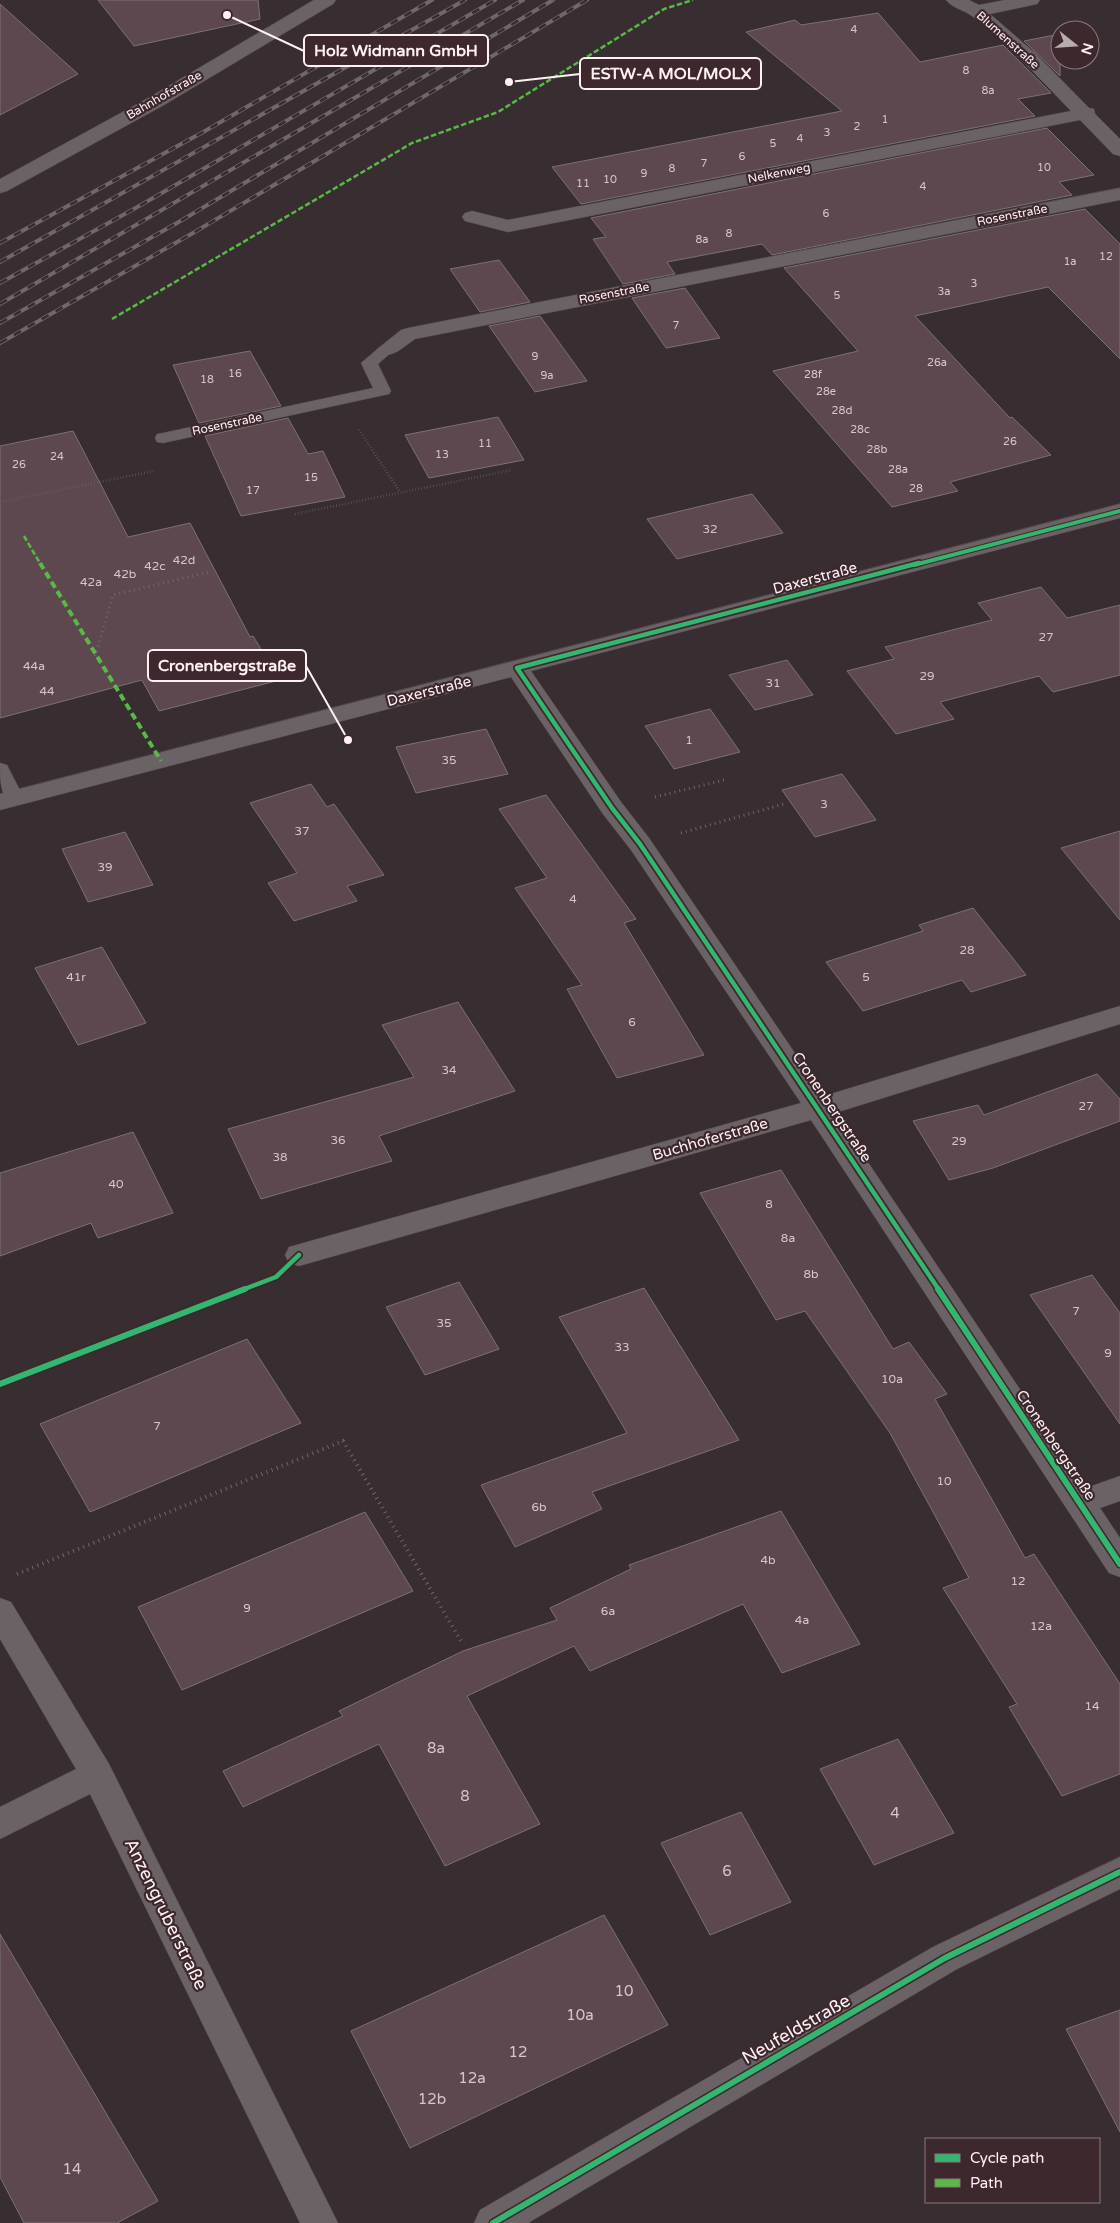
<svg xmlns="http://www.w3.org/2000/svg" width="1120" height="2223" viewBox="0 0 1120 2223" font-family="'Varela Round',sans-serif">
<rect width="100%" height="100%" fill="#382d30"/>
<!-- building -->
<g fill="#5d484f" stroke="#7b7174">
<path d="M98,0H258L260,19L134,46Z"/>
<path d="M0,4L78,74L0,115Z"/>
<path d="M878,13L920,62L1003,45L1051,93L1018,99L1035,116L581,204L552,167L842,111L746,32L795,20L801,25Z"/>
<path d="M1060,34V76L1024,41Z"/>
<path d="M1047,128L1094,175L1059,182L1072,195L772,255L762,244L667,262L675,274L623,284L593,239L606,237L591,218Z"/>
<path d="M1085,209L1120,244V359L1048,287L915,316L1010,418L1012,417L1051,455L950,482L958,491L892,507L773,371L858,351L784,268Z"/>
<path d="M499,260L530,302L480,312L450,269Z"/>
<path d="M685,288L720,338L666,348L632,298Z"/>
<path d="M540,316L587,381L535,392L489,326Z"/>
<path d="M250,351L281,406L199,423L173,365Z"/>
<path d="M498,417L524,460L429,478L405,435Z"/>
<path d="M288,418L308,454L323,451L345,497L241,516L205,436Z"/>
<path d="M73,431L128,537L190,523L250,637L253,636L280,680L159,711L142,680L0,718V446Z"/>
<path d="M752,494L783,533L677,559L647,519Z"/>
<path d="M1041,587L1067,618L1120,605V675L1053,692L1039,676L940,702L954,719L896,734L847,671L894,659L885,647L992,620L978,603Z"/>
<path d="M787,660L813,695L755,710L729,675Z"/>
<path d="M710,709L740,752L674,769L645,726Z"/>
<path d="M486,729L508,774L416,793L396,747Z"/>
<path d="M842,774L876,820L815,837L782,790Z"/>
<path d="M311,784L327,807L334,804L384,875L347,886L357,901L294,921L268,883L297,873L250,803Z"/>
<path d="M546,795L636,919L624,923L704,1055L617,1078L567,989L582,985L515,888L547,878L499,809Z"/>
<path d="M1120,831V920L1061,848Z"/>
<path d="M125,832L153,885L88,902L62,849Z"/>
<path d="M973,908L1026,975L971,992L962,980L863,1011L826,962L923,931L919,925Z"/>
<path d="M102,947L146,1023L78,1045L35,968Z"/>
<path d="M458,1002L515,1091L379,1136L392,1161L261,1199L228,1129L414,1077L382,1025Z"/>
<path d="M1097,1074L1120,1099V1121L993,1168L949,1180L913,1121L978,1105L984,1115Z"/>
<path d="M133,1132L173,1213L98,1238L91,1223L0,1256V1173Z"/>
<path d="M781,1170L893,1349L909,1342L947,1394L935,1399L1025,1558L1034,1554L1120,1684V1774L1062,1796L1009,1707L1017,1704L943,1588L969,1578L890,1433L805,1311L776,1320L700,1193Z"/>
<path d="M1092,1275L1120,1313V1424L1030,1295Z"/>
<path d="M459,1282L499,1349L425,1375L386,1307Z"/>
<path d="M644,1288L739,1440L592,1492L602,1509L515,1547L481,1485L627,1433L559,1317Z"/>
<path d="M247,1339L301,1423L90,1512L40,1424Z"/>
<path d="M781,1511L860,1644L782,1673L743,1604L590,1671L574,1646L467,1696L540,1824L445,1866L379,1744L243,1807L223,1771L343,1716L339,1711L463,1651L557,1620L550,1608L631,1569L629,1565Z"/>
<path d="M365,1512L413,1591L182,1690L138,1607Z"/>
<path d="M898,1739L954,1833L874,1865L820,1769Z"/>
<path d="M741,1812L791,1902L710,1935L661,1843Z"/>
<path d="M604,1915L668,2025L410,2148L351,2031Z"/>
<path d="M0,1934L158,2201L117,2223H24L0,2177Z"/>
<path d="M1120,2010V2132L1066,2029Z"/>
</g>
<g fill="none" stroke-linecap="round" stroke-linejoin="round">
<defs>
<g id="service">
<path d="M386,345L392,347L394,350L378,364L391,391L389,394L163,443L157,442L155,438L157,434L163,433L373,388L361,363L380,347Z"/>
<path d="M0,763L7,765L9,769L24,798L21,802L14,804L7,802C0,789 0,778 0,763Z"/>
</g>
<g id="minor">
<path d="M314,0H336L333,4L164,105L7,191L0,193V179L150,97Z"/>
<path d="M946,0H969L979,5L1005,0H1040L1037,4L990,14L1035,53L1089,108L1094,109L1095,114L1120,139V156L1113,154L1080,120L508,232L465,221L462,217L465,213L472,211L508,220L1071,111C1039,78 1008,44 972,16C964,10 952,8 946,0Z"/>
<path d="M1120,188V200L415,339C403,347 394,358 379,354L376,350L401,330L408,328Z"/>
<path d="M1120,504V518L531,671L621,802L649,838L824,1096L1120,1006V1024L835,1113L1086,1488L1120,1476V1501L1100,1508L1120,1538V1577L1109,1573L811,1120L299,1266L289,1263L285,1255L289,1247L801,1103L631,850L603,814L511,677L0,810V794Z"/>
<path d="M0,1598L11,1602L109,1764L338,2223H300L90,1794L0,1839V1807L76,1769L0,1639Z"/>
<path d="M1120,1857V1889L957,1969L528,2223H474L480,2210L933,1947Z"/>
</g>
</defs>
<!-- service casing -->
<use href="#service" stroke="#544a4d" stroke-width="1"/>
<!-- minor casing -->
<use href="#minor" stroke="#544a4d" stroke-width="1"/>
<!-- path-far2 -->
<g stroke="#6f6769" stroke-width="2.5" stroke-dasharray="0.5 2.5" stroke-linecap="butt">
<path d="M359,430L400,492"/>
<path d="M0,502L154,471"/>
<path d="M295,514L512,470"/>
</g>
<!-- path-far1 -->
<g stroke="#6f6769" stroke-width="3" stroke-dasharray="1 4" stroke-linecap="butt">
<path d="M95,656L113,595L209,572"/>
<path d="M655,797L724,780"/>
<path d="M681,833L784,804"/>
<path d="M241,1290L267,1280"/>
</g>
<!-- path -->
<g stroke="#6f6769" stroke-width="4" stroke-dasharray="1 4.5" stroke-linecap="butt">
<path d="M0,1384L244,1289"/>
<path d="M17,1574L343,1441L461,1641"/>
</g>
<!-- service -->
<use href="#service" fill="#6a6264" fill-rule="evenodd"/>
<!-- minor -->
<use href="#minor" fill="#6a6264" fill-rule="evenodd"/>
<defs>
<g id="rail">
<path d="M0,243L205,131L432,0"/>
<path d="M0,262L465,0"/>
<path d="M0,283L141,205L495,0"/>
<path d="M0,304L523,0"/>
<path d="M0,323L177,223L553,0"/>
<path d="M0,343L193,233L587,0"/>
</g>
</defs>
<!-- rail casing -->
<use href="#rail" stroke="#6f686a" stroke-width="4"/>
<!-- rail -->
<use href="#rail" stroke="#3d282d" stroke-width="2.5" stroke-dasharray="8" stroke-linecap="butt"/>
<!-- quiet-far1 -->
<g stroke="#58b947" stroke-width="2.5" stroke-dasharray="5.5 2.5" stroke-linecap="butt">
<path d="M112,319L412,143L498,112L664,9L693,0"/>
<path d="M24,536L41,565"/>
</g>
<!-- quiet -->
<path stroke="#58b947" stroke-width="4" stroke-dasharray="7 4" stroke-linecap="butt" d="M40,563L161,761"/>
<defs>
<path id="cycleway-far2" d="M914,565L1120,511"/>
<g id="cycleway-far1">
<path d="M919,563L517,668L612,808L640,844L939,1290"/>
<path d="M242,1290L276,1277L299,1255"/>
</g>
<g id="cycleway">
<path d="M938,1289L1120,1564"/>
<path d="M0,1384L245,1289"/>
<path d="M493,2223L945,1958L1120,1872"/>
</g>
</defs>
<!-- cycleway-far2 casing -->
<use href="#cycleway-far2" stroke="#3d282d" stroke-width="6"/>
<!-- cycleway-far1 casing -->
<use href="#cycleway-far1" stroke="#3d282d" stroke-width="8"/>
<!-- cycleway casing -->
<use href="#cycleway" stroke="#3d282d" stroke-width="9"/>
<!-- cycleway-far2 -->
<use href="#cycleway-far2" stroke="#33b770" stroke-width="4"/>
<!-- cycleway-far1 -->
<use href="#cycleway-far1" stroke="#33b770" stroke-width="4.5"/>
<!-- cycleway -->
<use href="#cycleway" stroke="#33b770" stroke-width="6"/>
</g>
<g text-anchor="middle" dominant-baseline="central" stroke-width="4.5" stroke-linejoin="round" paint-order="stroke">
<!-- far-number labels -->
<g font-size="11" fill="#d6c6ca">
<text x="854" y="29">4</text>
<text x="966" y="70">8</text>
<text x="988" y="90">8a</text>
<text x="885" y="119">1</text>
<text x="857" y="126">2</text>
<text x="827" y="132">3</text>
<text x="800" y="138">4</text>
<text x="773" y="143">5</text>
<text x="742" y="156">6</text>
<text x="704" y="163">7</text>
<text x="1044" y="167">10</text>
<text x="672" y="168">8</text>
<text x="644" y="173">9</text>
<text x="610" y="179">10</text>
<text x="583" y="183">11</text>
<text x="923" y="186">4</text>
<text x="826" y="213">6</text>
<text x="729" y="233">8</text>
<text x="702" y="239">8a</text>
<text x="1106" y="256">12</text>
<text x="1070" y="261">1a</text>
<text x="974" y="283">3</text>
<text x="944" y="291">3a</text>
<text x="837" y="295">5</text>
<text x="676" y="325">7</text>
<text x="535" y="356">9</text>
<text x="937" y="362">26a</text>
<text x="235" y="373">16</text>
<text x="813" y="374">28f</text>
<text x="547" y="375">9a</text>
<text x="207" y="379">18</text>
<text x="826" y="391">28e</text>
<text x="842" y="410">28d</text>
<text x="860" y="429">28c</text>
<text x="1010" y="441">26</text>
<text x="485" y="443">11</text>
<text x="877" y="449">28b</text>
<text x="442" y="454">13</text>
<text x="57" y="456">24</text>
<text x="19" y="464">26</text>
<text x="898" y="469">28a</text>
<text x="311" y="477">15</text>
<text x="916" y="488">28</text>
<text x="253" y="490">17</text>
</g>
<!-- far-street labels -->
<g font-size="12" fill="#fef0f3" stroke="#3d282d">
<text transform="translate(1008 40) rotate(42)">Blumenstraße</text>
<text transform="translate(164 95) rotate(-30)">Bahnhofstraße</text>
<text transform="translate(779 173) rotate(-11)">Nelkenweg</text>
<text transform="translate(1012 215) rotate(-11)">Rosenstraße</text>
<text transform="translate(614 293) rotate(-11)">Rosenstraße</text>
<text transform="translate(227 424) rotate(-12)">Rosenstraße</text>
</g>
<!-- number labels -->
<g font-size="12" fill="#d6c6ca">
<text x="710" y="529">32</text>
<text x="184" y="560">42d</text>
<text x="155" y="566">42c</text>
<text x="125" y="574">42b</text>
<text x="91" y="582">42a</text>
<text x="1046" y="637">27</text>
<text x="34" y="666">44a</text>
<text x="927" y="676">29</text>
<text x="773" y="683">31</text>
<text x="47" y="691">44</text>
<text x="689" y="740">1</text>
<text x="449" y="760">35</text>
<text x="824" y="804">3</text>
<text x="302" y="831">37</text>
<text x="105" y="867">39</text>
<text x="573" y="899">4</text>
<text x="967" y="950">28</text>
<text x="76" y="977">41r</text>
<text x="866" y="977">5</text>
<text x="632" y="1022">6</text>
<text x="449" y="1070">34</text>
<text x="1086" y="1106">27</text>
<text x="338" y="1140">36</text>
<text x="959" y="1141">29</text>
<text x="280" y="1157">38</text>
<text x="116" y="1184">40</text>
<text x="769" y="1204">8</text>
<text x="788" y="1238">8a</text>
<text x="811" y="1274">8b</text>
<text x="1076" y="1311">7</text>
<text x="444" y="1323">35</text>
<text x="622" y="1347">33</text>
<text x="1108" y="1353">9</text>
<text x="892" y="1379">10a</text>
<text x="157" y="1426">7</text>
<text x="944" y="1481">10</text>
<text x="539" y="1507">6b</text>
<text x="768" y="1560">4b</text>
<text x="1018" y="1581">12</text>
<text x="247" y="1608">9</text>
<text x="608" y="1611">6a</text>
<text x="802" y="1620">4a</text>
<text x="1041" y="1626">12a</text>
<text x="1092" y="1706">14</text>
</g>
<!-- street labels -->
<g font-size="15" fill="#fef0f3" stroke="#3d282d">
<text transform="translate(815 578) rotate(-15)">Daxerstraße</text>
<text transform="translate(429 691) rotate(-14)">Daxerstraße</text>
<text transform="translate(832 1107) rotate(56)">Cronenbergstraße</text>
<text transform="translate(710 1139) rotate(-16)">Buchhoferstraße</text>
<text transform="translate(1056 1445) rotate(56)">Cronenbergstraße</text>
</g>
<!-- near-number labels -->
<g font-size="15" fill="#d6c6ca">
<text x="436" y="1748">8a</text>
<text x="465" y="1796">8</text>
<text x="895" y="1813">4</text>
<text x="727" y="1871">6</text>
<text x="624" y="1991">10</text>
<text x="580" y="2015">10a</text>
<text x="518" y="2052">12</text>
<text x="472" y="2078">12a</text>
<text x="432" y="2099">12b</text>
<text x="72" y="2169">14</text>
</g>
<!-- near-street labels -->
<g font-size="18" fill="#fef0f3" stroke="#3d282d">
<text transform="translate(166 1914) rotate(64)">Anzengruberstraße</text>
<text transform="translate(796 2029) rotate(-30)">Neufeldstraße</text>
</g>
</g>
<!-- callouts -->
<path fill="none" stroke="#fef0f3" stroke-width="2" d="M227 15L304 51M509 82L580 74M348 740L306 666"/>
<g fill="#fef0f3" stroke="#3d282d" stroke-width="2">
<circle cx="227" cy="15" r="5"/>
<circle cx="509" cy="82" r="5"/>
<circle cx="348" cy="740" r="5"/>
</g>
<g fill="#3d282d" stroke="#fef0f3" stroke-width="2">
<rect x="304" y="35" width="184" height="31" rx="5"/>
<rect x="580" y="58" width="181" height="31" rx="5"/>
<rect x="148" y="650" width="158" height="31" rx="5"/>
</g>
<g font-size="16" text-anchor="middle" font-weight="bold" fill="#fef0f3">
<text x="396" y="56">Holz Widmann GmbH</text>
<text x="671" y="79">ESTW-A MOL/MOLX</text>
<text x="227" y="671">Cronenbergstraße</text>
</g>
<!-- legend -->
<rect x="925" y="2138" width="175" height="65" fill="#3d282d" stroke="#8a787c"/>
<rect x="935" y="2154" width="25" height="8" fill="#33b770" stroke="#8a787c"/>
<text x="970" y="2163" font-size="15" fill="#fef0f3">Cycle path</text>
<rect x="935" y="2179" width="25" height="8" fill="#58b947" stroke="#8a787c"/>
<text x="970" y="2188" font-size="15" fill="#fef0f3">Path</text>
<!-- north arrow -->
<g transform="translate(1075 45) rotate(107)"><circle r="24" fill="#3d282d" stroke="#8a787c"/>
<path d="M0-4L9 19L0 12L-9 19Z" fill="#b9acaf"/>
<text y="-8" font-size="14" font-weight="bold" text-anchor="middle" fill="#fef0f3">N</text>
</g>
</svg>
